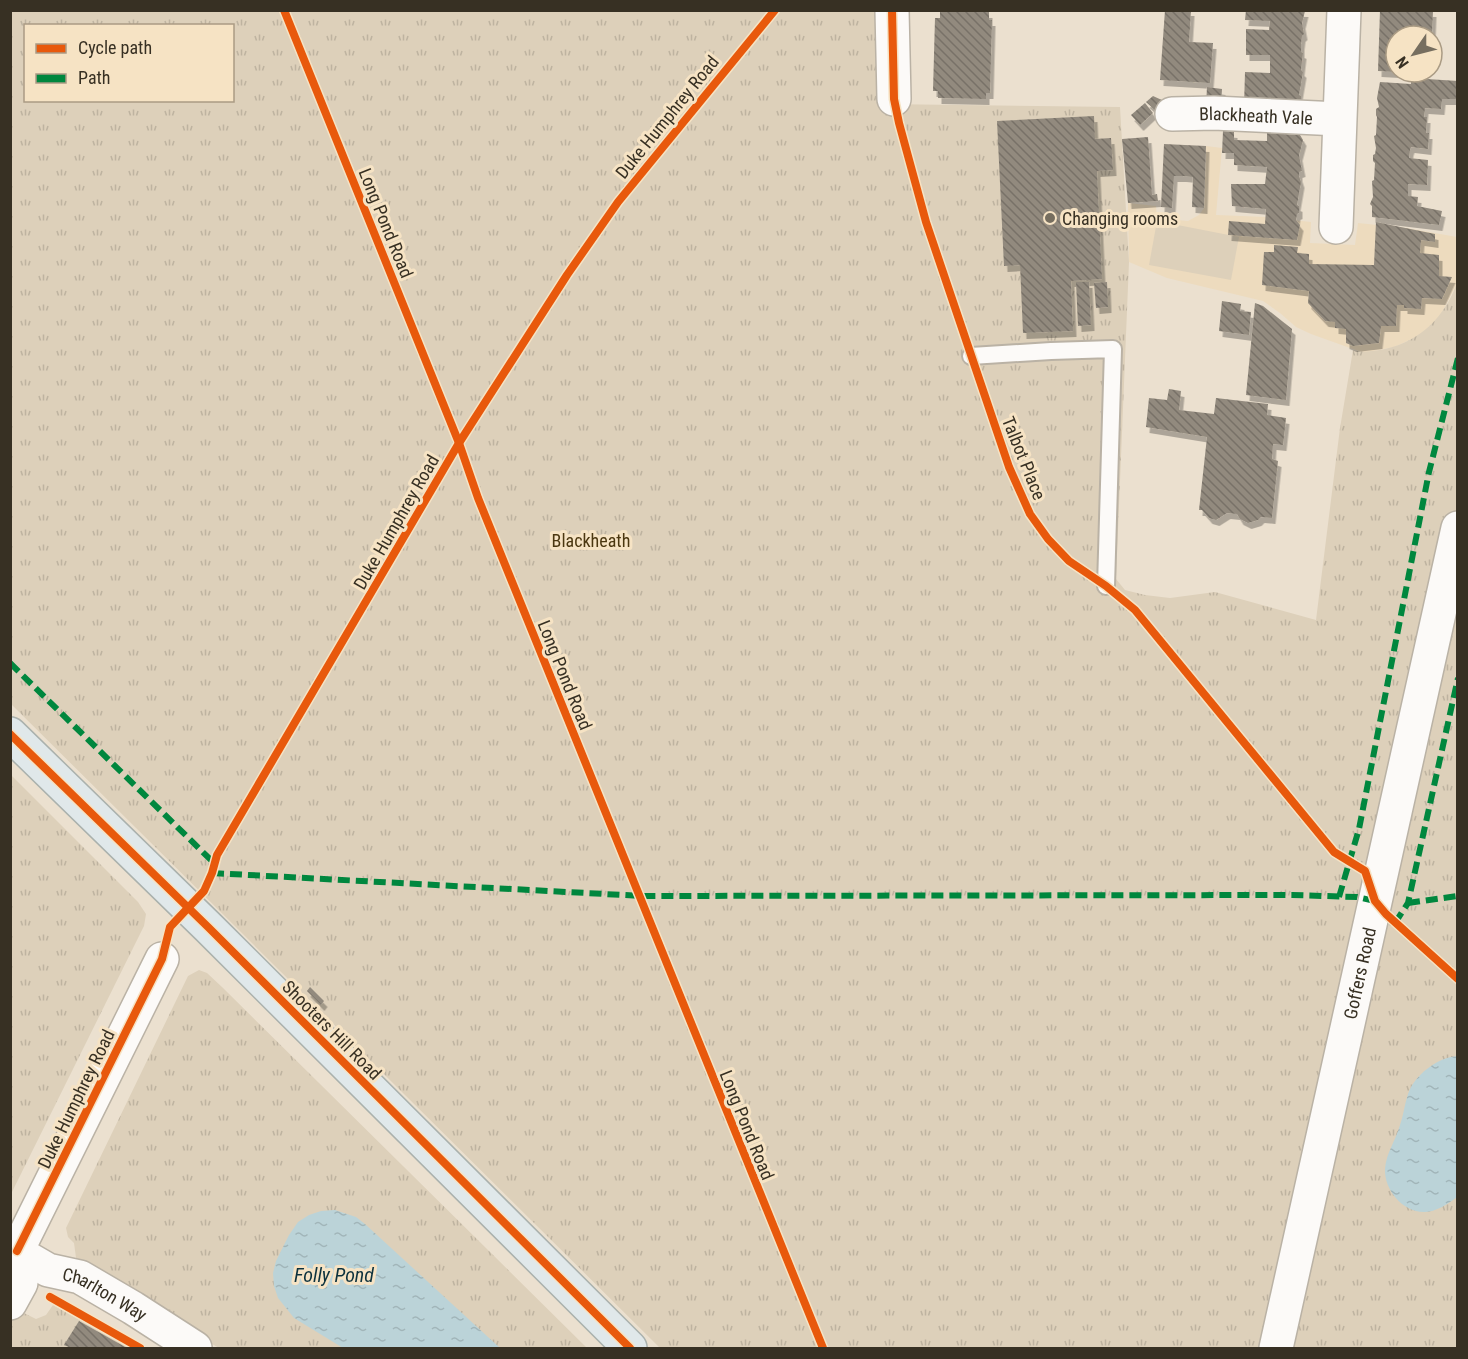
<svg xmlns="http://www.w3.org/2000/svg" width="1468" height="1359" viewBox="0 0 1468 1359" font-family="'Roboto Condensed',sans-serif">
<defs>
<pattern id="park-tufts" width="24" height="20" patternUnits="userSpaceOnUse" patternTransform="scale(1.5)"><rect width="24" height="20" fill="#ddd0ba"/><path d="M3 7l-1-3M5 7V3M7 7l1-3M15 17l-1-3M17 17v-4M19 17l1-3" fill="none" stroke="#beb3a0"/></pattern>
<pattern id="water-ripples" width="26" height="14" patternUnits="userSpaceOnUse" patternTransform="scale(1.5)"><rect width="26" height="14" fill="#bbd3d8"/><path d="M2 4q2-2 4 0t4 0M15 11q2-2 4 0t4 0" fill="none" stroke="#a1b5b9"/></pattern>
<pattern id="building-back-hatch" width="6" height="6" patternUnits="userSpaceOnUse" patternTransform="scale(1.5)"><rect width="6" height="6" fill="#928a7e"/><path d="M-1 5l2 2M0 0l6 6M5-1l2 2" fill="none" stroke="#787167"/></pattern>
<filter id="shadow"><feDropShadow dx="3.5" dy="6" stdDeviation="0" flood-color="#0004"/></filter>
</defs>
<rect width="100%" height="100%" fill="#ebe0cf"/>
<!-- built -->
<path fill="#eddbbe" d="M1206,146L1222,148L1216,215L1265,217L1311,222L1310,243L1355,245L1358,223L1406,228L1457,237V284L1440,316L1422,334L1410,340L1394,347L1364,353L1311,334L1296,327L1280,313L1263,301L1167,278L1129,262L1128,203L1156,206L1157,218L1188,221L1199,215L1204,208Z"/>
<!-- park -->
<g fill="url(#park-tufts)" fill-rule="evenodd">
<path d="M10,11H879L883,104L1120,107L1129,262L1116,579L1125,590L1145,595L1170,598L1215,592L1316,620L1340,428L1353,350C1365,353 1373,351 1385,349C1421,341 1445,316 1457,283V1348H660L11,704ZM26,26H232V100H26Z"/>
<path d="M11,775L138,902L146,914L144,926L11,1194Z"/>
<path d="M199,970L207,973L222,987L587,1348H219L77,1265L74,1243L68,1237L66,1228L188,976Z"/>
<path d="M53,1305L129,1348H11L10,1306L36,1319L46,1315Z"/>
</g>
<!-- garden -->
<path fill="#ddd0ba" d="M1157,221L1239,237L1231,280L1149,265Z"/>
<!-- water -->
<g fill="url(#water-ripples)">
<path d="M1457,1056V1197C1448,1204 1436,1212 1424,1212C1402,1212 1384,1189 1385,1169C1386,1153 1396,1140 1400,1125C1404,1114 1405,1100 1410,1089C1419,1072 1438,1058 1457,1056Z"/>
<path d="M335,1210L356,1217L365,1224L500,1348H343L294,1318L278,1298L274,1286L273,1273L276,1261L289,1235L298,1222L309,1215L321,1211Z"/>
</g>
<!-- building -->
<g fill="url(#building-back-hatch)" filter="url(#shadow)">
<path d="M1165,10H1191L1189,42L1213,43L1210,83L1160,80Z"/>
<path d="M1246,10L1305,11L1302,23L1304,34L1302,36L1301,44V52L1303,53L1301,70L1303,72L1299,95L1301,96V102L1244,106L1245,72L1270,73V55H1246V29L1269,30L1270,21L1245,20Z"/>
<path d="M1380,10L1433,11L1432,34L1396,36V72L1378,71Z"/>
<path d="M940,11L989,12V20H992L991,56L990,93H986V99L938,98V91H933L935,18H940Z"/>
<path d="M1411,78L1458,81V99H1442L1441,109L1425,108L1424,117H1427L1426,133H1429L1428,149L1411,147L1410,150L1409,158L1428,160L1427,185L1408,184V196L1418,197L1417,206L1442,211L1439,225L1372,217V206L1370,204L1373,197L1372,181L1374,180L1375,163L1373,161V155L1375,154L1376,148L1374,136L1376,135L1377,117L1376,115V109L1379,107L1377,98L1380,82L1411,84Z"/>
<path d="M1207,87L1222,89L1221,106L1206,105Z"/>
<path d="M1153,96L1164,101L1155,110L1146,102Z"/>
<path d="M1145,103L1153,113L1140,125L1131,115Z"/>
<path d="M1094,116L1095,139L1111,138L1113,170L1097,171L1102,279L1071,281L1073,331L1023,333L1020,265L1004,266L997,121Z"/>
<path d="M1223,131L1234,132V140L1267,141V133L1300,135L1303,140L1299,155L1302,171L1299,172V176L1301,182L1297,205L1299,206V213L1297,214L1296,220L1300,225L1297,240L1228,235L1229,221L1265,224L1266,209L1232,206L1231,184H1265L1267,167L1234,165V153H1222Z"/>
<path d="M1148,137L1152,195L1157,194L1158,201L1128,203L1122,139Z"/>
<path d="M1164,144L1206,146L1204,208L1192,207L1193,177L1183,176H1174L1172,208L1161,207Z"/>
<path d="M1376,222L1435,234V242L1421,240L1420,253L1439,255V276L1452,277L1442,299L1422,298L1421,309L1404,308V305H1397L1396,326H1381L1379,343L1353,346L1346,343V329L1335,328V322L1325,321L1308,303L1309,291L1262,285L1264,252H1274V245L1298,247L1297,253L1309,254V264L1374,265Z"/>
<path d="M1076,282H1089L1091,325L1078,326Z"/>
<path d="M1107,282L1108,307L1096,308L1094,283Z"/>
<path d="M1222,301L1241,304L1240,311L1251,312L1249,335L1219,331Z"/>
<path d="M1255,303L1263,306L1292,329L1286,400L1246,395Z"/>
<path d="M1169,389L1181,391L1179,410L1214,414L1216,398L1268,404L1267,415L1286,418L1283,445L1273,444L1272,459L1278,461L1272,518L1261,517L1258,520L1248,523L1240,519L1237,514L1227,513L1216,520L1209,518L1202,510H1199L1207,437L1146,427L1149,398L1167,400Z"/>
<path d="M310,987L324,1001L321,1005L307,991Z"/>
<path d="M79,1321L127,1348H71L64,1345Z"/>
</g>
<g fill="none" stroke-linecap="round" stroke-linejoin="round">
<defs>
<path id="service" d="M971,356L1051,351L1113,349L1106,586"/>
<g id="minor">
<path d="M892,10L894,99"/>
<path id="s1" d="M1172,114L1214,113L1339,119"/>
<path d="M1336,227L1344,10"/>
<path d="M17,1251L162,959"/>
<path d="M10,1303L21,1283L17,1251"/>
</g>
<g id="tertiary">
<path id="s2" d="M1276,1348L1458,528"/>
</g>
<g id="secondary">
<path id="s3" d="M10,1248L48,1270L80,1277L133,1308L195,1348"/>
</g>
<path id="trunk" d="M10,734L208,927L630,1348"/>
</defs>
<!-- service casing -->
<use href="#service" stroke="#bab2a5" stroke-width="20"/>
<!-- minor casing -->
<use href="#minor" stroke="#bab2a5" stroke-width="36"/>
<!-- tertiary casing -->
<use href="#tertiary" stroke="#bab2a5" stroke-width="36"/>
<!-- secondary casing -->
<use href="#secondary" stroke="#bab2a5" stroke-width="36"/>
<!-- trunk casing -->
<use href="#trunk" stroke="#aab1ad" stroke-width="36"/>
<!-- service -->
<use href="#service" stroke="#fcfaf8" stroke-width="16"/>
<!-- minor -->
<use href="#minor" stroke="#fcfaf8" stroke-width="33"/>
<!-- tertiary -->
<use href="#tertiary" stroke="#fcfaf8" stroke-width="33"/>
<!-- secondary -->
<use href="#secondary" stroke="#fcfaf8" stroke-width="33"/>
<!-- trunk -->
<use href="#trunk" stroke="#e0e8ea" stroke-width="33"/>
<!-- quiet -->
<g stroke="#00873e" stroke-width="6" stroke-dasharray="12 6" stroke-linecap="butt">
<path d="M10,663L214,863"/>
<path d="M212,873L642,896L1292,895L1357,897L1375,901"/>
<path d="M1339,897L1359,829L1429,472L1458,358"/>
<path d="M1408,903L1458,896"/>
<path d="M1395,923L1408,903L1458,678"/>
</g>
<defs>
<g id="cycleway">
<path d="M284,10L459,443L478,498L823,1348"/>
<path d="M892,10L894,99L899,123L926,222L1009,467L1030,514L1048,539L1069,561L1106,586L1135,610L1334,852L1365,871L1375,901L1386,914L1458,979"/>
<path d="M10,734L208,927L630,1348"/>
<path d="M17,1251L162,959L170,927L204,891L212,873L217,855L459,443L567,275L618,202L775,10"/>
<path d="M50,1297L140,1348"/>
</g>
</defs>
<!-- cycleway casing -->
<use href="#cycleway" stroke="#f6e3c4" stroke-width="11"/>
<!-- cycleway -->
<use href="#cycleway" stroke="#e8590c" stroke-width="8"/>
</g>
<!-- markers -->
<circle fill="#766e5f" stroke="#f6e3c4" stroke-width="2" cx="1050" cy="218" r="6"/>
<g text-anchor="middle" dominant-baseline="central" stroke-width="6" stroke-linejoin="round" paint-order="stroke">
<!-- street labels -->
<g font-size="18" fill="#373023" stroke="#f6e3c4">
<text stroke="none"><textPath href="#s1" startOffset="84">Blackheath Vale</textPath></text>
<text transform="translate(667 117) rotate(-51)">Duke Humphrey Road</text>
<text transform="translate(386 223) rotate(68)">Long Pond Road</text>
<text transform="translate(1024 458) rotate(68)">Talbot Place</text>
<text transform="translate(396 522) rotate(-60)">Duke Humphrey Road</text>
<text transform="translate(565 675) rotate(68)">Long Pond Road</text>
<text stroke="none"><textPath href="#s2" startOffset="384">Goffers Road</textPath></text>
<text transform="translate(332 1030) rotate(45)">Shooters Hill Road</text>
<text transform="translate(76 1099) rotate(-64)">Duke Humphrey Road</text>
<text transform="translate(747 1125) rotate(68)">Long Pond Road</text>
<text stroke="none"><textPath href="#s3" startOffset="106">Charlton Way</textPath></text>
</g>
<!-- poi labels -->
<g font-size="18" fill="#373023" stroke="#f6e3c4" text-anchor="start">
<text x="1062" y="218">Changing rooms</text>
</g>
<!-- park labels -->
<g font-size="18" fill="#4b3710" stroke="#f6e3c4">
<text x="591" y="540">Blackheath</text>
</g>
<!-- water labels -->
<g font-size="20" font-style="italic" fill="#0d323e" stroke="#f6e3c4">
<text x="334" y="1275">Folly Pond</text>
</g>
</g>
<!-- border -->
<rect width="1468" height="1359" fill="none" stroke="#373023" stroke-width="24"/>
<!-- legend -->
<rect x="24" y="24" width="210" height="78" fill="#f6e3c4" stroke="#aa9b84" stroke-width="1.5"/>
<rect x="36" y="44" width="30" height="9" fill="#e8590c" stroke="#aa9b84" stroke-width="1.5"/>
<text x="78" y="54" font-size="18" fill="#373023">Cycle path</text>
<rect x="36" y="74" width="30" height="9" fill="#00873e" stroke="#aa9b84" stroke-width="1.5"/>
<text x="78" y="84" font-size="18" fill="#373023">Path</text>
<!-- north arrow -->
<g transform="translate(1414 54) rotate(235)"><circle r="28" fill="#f6e3c4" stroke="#aa9b84" stroke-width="1.5"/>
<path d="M0-4.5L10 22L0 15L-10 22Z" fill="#766e5f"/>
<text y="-9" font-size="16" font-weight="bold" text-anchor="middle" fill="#373023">N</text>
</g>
</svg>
